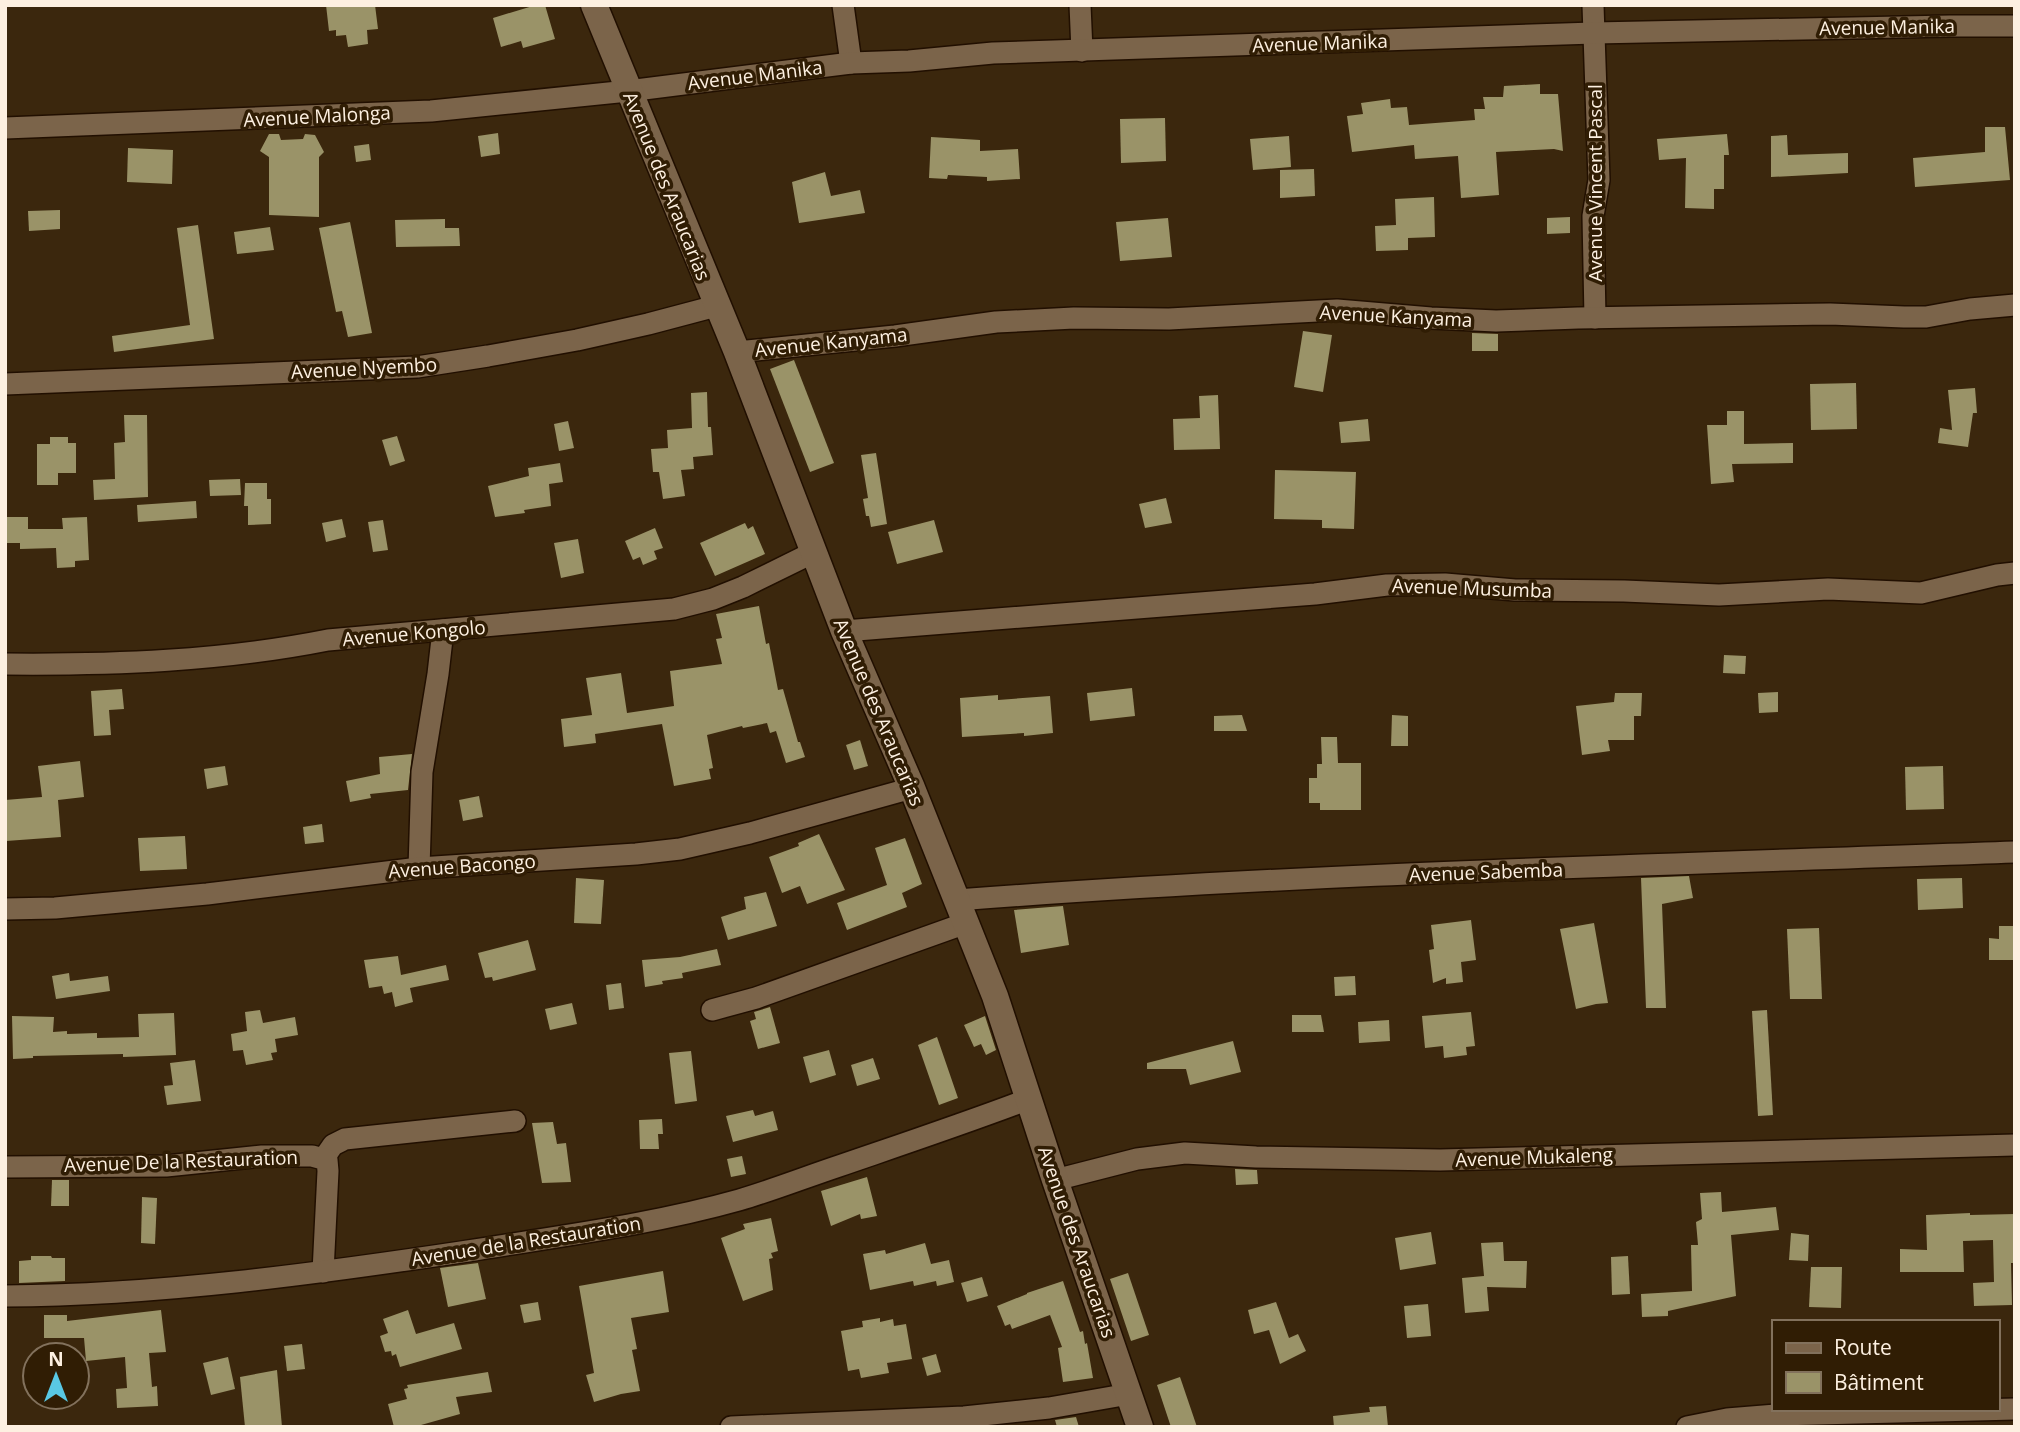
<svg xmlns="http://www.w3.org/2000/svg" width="2020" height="1432" viewBox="0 0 2020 1432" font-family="'Open Sans',sans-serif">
<rect width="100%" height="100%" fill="#3b270d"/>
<!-- building -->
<g fill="#9a9368">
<path d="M326,5H375L378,29L367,30L368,44L348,47L346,35L336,36V30L329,31Z"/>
<path d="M536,5H545L555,39L523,48L521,41L501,47L493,18Z"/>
<path d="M1540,84V94H1558L1563,151L1554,149L1496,152L1499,195L1461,198L1458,156L1415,159L1414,145L1352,152L1347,116L1363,114L1361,103L1390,99L1391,108L1407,107L1409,125L1475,120L1474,109H1485L1483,97H1503L1504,86Z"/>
<path d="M1165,118L1166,161L1121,163L1120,119Z"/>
<path d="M1985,127H2005L2010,180L1915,187L1913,158L1985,152Z"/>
<path d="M498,133L500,154L481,157L478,136Z"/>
<path d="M269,134H279L281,140L303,139L305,134L315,135L324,152L319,157V217L269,215V157L260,151Z"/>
<path d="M1727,134L1729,155H1724V189H1714V209L1685,208L1686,158L1659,160L1657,139Z"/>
<path d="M1787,135L1788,155L1848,153V173L1771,177V136Z"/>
<path d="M1289,136L1291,167L1253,170L1250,139Z"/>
<path d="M931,137L980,140V151L1018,149L1020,179L987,181V177L948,175L947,179L929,178Z"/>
<path d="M369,144L371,160L356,162L354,146Z"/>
<path d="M128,148L173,150L172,184L127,182Z"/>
<path d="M1314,169L1315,196L1280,198V170Z"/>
<path d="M825,172L831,196L860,190L865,213L799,223L792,182Z"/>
<path d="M1434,197L1435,237L1408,238V250L1376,251L1375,226L1396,225L1395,199Z"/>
<path d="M60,210V229L29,231L28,211Z"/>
<path d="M1570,217V233L1547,234V218Z"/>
<path d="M1168,218L1172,257L1120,261L1116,222Z"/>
<path d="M445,219V228H459L460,246L396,247L395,220Z"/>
<path d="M350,222L372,333L348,337L342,311L336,312L319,228Z"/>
<path d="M198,225L214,339L114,352L112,336L190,325L177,228Z"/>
<path d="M270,227L274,250L237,254L234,232Z"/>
<path d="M1303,331L1332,335L1323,392L1294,387Z"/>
<path d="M1472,333L1498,334V351H1472Z"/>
<path d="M794,360L834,463L810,472L770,369Z"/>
<path d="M1856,383L1857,429L1811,430L1810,384Z"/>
<path d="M1975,388L1977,413H1973L1968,447L1938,443L1940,428L1952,430L1948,390Z"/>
<path d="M707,392L708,427H711L713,455L693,457L694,469L681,470L685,496L663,499L659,472H653L651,449L668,448L667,430L692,428L691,393Z"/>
<path d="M1218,395L1220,449L1174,450L1173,419L1200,418L1199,396Z"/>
<path d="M1727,411H1744V444L1793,443V463L1732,464L1734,482L1711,484L1707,425H1727Z"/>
<path d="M124,415H147L148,497L94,500L93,480L115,479L114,443L125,442Z"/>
<path d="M1368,419L1370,441L1341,443L1339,422Z"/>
<path d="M568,421L574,448L559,451L554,424Z"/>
<path d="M397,436L405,461L390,466L382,440Z"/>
<path d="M50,437H68V443H76V473H58V485H37V444H50Z"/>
<path d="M876,453L887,524L871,527L869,516H866L863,499L868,498L861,455Z"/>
<path d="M560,463L563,482L549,484L551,506L524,510L525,513L495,517L488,486L529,476L528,468Z"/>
<path d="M1275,470L1356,472L1354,529L1322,528V520L1274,519Z"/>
<path d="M240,479L241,495L210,496L209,480Z"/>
<path d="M245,483H267V499H271V524L248,525V506H244Z"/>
<path d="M1166,498L1172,523L1145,528L1139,504Z"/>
<path d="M196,501L197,518L138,522L137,505Z"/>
<path d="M5,517H28V529H63L62,518L87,517L89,560L75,561V567L57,568L56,548L20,549V543H5Z"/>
<path d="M342,519L346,537L326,542L322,523Z"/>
<path d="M383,520L388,550L373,552L368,522Z"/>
<path d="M934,520L943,552L897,564L888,532Z"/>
<path d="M745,523L748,529L753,526L765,554L715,576L700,543Z"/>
<path d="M655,528L663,548L654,551L657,559L643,565L640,557L633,560L625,541Z"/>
<path d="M578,539L584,573L561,578L554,543Z"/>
<path d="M759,606L766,644L769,643L778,690L783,689L798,742H800L805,757L786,763L776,731L770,733L767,723L743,728L742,726L707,735L713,768L709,769L711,779L674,786L662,724L595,734L596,743L564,747L561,719L592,715L586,678L621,673L627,713L674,706L670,671L722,664L716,639L722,638L716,614Z"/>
<path d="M1724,655L1746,656L1745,674L1723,673Z"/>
<path d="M1132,688L1135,716L1090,721L1087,693Z"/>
<path d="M122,689L124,709L109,710L111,735L94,736L91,691Z"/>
<path d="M1778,692V712L1759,713L1758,693Z"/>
<path d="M1615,693H1642L1641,716H1634V740H1608L1610,751L1582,755L1576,706L1614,702Z"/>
<path d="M998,695V700L1050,696L1053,733L1024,736V733L962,737L960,698Z"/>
<path d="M1242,715L1247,731H1214V716Z"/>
<path d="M1392,715L1408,716V746H1391Z"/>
<path d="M1321,737H1337L1338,763H1361V810H1320V803H1309V778H1317V764H1322Z"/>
<path d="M860,740L868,766L854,770L846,745Z"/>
<path d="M412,754L408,790L370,794L371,798L350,802L346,781L380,774L379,757Z"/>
<path d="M80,761L84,797L58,800L61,837L6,841L5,800L42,797L38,766Z"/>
<path d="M225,766L228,785L207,789L204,769Z"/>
<path d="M1943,766L1944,809L1906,810L1905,767Z"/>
<path d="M479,796L483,817L463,821L459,800Z"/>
<path d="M322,824L324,842L305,844L303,827Z"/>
<path d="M819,834L845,890L807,904L800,886L782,893L769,857L799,846L798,843Z"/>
<path d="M185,836L187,869L140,871L138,838Z"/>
<path d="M905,838L922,884L902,893L907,907L847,930L837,903L887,885L875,848Z"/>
<path d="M1689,876L1693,898L1662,904L1666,1008H1646L1641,878Z"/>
<path d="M576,878L604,880L601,924L574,923Z"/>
<path d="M1962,878L1963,908L1918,910L1917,879Z"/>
<path d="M766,892L777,926L728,940L721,917L746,909L744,897Z"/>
<path d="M1063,906L1069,945L1021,953L1014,910Z"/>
<path d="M1471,920L1476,960L1461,962L1463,982L1446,984V978L1433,983L1429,950L1434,949L1431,925Z"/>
<path d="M1594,923L1608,1003L1596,1004L1576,1009L1560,929Z"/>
<path d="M1999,926H2015V960H1989V938L1999,939Z"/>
<path d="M1819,928L1822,999H1790L1787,929Z"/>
<path d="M528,940L536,970L493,981L492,977L485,978L478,953Z"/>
<path d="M717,949L721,965L682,973L683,978L662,981L663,984L645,987L642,960L680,957Z"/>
<path d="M398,956L401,975L446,965L449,980L410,988L413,1002L395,1007L392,992L384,994L382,986L369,988L364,960Z"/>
<path d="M69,973L70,981L108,976L110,991L56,999L52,976Z"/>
<path d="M1355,976L1356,995L1335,996L1334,977Z"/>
<path d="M621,983L624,1008L609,1010L606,985Z"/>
<path d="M572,1003L577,1024L550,1030L545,1009Z"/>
<path d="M770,1007L780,1043L758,1049L750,1021L756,1019L754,1012Z"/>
<path d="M260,1010L263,1023L295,1017L298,1035L275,1039L277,1052L271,1053L273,1060L246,1065L243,1050L233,1051L231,1034L247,1031L245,1012Z"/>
<path d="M1767,1010L1773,1115L1758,1116L1752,1011Z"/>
<path d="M1471,1012L1475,1046L1466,1047L1467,1055L1444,1058L1443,1046L1425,1048L1422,1016Z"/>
<path d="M174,1013L176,1055L123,1057V1054L33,1056V1058L13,1059L12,1016L54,1017L53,1032L67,1031V1034L97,1033V1038L139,1037L138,1014Z"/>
<path d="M1292,1015H1321L1324,1032H1292Z"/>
<path d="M985,1016L996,1050L986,1055L981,1044L974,1047L964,1025Z"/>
<path d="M1389,1020L1390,1041L1359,1043L1358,1022Z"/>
<path d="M937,1037L958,1098L939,1105L918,1045Z"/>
<path d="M1233,1041L1241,1072L1190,1085L1186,1069H1147V1063Z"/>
<path d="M829,1050L836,1075L810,1083L803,1057Z"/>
<path d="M691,1051L697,1101L675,1104L669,1053Z"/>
<path d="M873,1058L880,1079L857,1086L851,1065Z"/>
<path d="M195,1060L201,1101L167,1105L164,1086L173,1085L170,1063Z"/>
<path d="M753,1110L755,1116L773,1111L778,1130L733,1142L726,1116Z"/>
<path d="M662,1119L663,1134H658L659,1149H640L639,1120Z"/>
<path d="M553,1122L557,1144L566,1143L571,1182L542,1183L532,1123Z"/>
<path d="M742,1156L746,1174L731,1177L727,1159Z"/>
<path d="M1235,1169L1257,1170L1258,1184L1236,1185Z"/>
<path d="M867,1177L877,1216L861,1219L860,1214L831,1226L821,1191Z"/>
<path d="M52,1180H69V1206H51Z"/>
<path d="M1721,1192L1722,1212L1776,1207L1779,1230L1731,1235L1736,1296L1668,1311V1316L1642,1317L1641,1294L1692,1291L1691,1245H1698L1696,1222L1702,1219L1700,1193Z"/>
<path d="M142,1197L157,1198L155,1244L141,1243Z"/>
<path d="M1970,1213V1215L2015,1214V1263H2011L2012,1305L1974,1306L1973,1283L1994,1282L1993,1240L1963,1241L1964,1272H1900V1249L1927,1250L1926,1215Z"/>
<path d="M771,1218L778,1251L771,1253L773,1258L769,1259L773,1290L743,1301L721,1238L745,1229L743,1224Z"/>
<path d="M1431,1232L1436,1264L1400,1270L1395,1238Z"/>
<path d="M1791,1233L1809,1235L1808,1261L1789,1260Z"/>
<path d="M1503,1242L1504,1261H1527L1526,1288L1487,1287L1489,1311L1465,1313L1462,1278L1484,1276L1481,1243Z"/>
<path d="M925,1243L931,1264L949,1260L954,1282L937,1286L936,1281L914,1286L913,1281L870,1290L863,1254L885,1250L886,1254Z"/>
<path d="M31,1256H51L52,1258H65V1281L19,1283V1261L31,1260Z"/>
<path d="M1628,1256L1630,1294L1612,1295L1611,1257Z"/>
<path d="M478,1263L486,1299L448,1307L440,1268Z"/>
<path d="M1811,1267H1842L1841,1308L1809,1307Z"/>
<path d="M663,1271L669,1312L631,1318L637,1349L632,1350L640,1391L621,1394L594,1402L586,1375L594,1373L579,1286Z"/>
<path d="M1128,1273L1149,1335L1131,1341L1110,1279Z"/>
<path d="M982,1277L988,1296L967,1302L961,1283Z"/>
<path d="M1063,1281L1080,1332L1083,1331L1085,1344L1087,1343L1093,1378L1063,1382L1058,1348L1062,1347L1050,1315L1012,1329L1010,1324L1005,1326L997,1306L1027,1294V1293Z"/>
<path d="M538,1302L541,1320L524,1323L520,1305Z"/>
<path d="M1276,1302L1289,1338L1298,1334L1306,1351L1280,1364L1269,1330L1254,1334L1248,1310Z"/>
<path d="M1428,1304L1431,1336L1407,1338L1404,1306Z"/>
<path d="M161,1310L166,1352L149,1353L152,1387L157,1386L158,1406L117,1408L116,1389L127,1388L125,1357L86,1361L84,1338H44V1315H67V1321Z"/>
<path d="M408,1310L416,1334L454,1323L462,1349L400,1367L396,1354L392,1356L391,1351L385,1352L380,1336L388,1333L383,1319Z"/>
<path d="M880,1318V1322L893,1319L894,1326L906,1324L912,1359L887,1363L889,1373L861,1378L859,1369L848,1371L841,1331L863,1327L862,1321Z"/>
<path d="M302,1344L305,1369L287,1371L284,1346Z"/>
<path d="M936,1354L941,1372L927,1376L922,1358Z"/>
<path d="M228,1357L235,1389L211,1395L203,1363Z"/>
<path d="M277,1370L282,1427H245L240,1377Z"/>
<path d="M488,1372L492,1392L456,1397L460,1414L414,1427H394L388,1404L407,1399L404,1389L408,1388L407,1385Z"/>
<path d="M1180,1377L1197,1427H1171L1157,1385Z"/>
<path d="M1386,1406L1388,1427H1334L1333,1416L1370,1412L1369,1407Z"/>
<path d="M1076,1417L1079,1427H1057L1055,1420Z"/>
</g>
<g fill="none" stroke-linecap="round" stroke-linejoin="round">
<defs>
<g id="minor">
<path d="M843,5L851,63"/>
<path d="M1080,5L1082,51"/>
<path d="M1593,5L1599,180L1593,216L1595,318"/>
<path d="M5,128L431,111L628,91L851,63L909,61L993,53L1594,33L1950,26H2015"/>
<path d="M737,352L895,336L996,322L1074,318L1169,319L1337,310L1431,318L1496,321L1578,318L1830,314L1904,317H1926L1970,309L2015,305"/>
<path d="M5,384L417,367L488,356L577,340L648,324L716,306"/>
<path d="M844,631L1315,594L1387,585L1445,584L1515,590L1624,591L1719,595L1828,589L1921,593L1997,575L2015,573"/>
<path d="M5,664C114,665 222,661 328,640L674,609L713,599L743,587L812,553"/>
<path d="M419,868L422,772L438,674L443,630"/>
<path d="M957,900C1309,873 1662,865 2015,852"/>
<path d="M5,909L55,908L207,894L419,868L636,854L680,849L750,833L912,788"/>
<path d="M712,1010L756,998L966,923"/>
<path d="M324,1158L333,1145L345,1139L515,1121"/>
<path d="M5,1167L166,1166L262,1156H312L327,1160L328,1171L323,1272"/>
<path d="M1055,1180L1137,1159L1185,1153L1256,1157L1440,1160L2015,1145"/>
<path d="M5,1296C160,1295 315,1274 468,1251C559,1236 650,1225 739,1200C773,1190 806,1177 839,1166C903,1144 966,1123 1029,1099"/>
<path d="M731,1427L964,1417L1049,1408L1129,1394"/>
<path d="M1687,1427L1727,1419L1776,1415L2015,1409"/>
</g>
<path id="tertiary" d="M594,5L737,352L844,631L912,788L995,996L1055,1180L1140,1427"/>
</defs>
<!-- minor casing -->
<use href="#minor" stroke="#210f00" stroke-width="24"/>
<!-- tertiary casing -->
<use href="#tertiary" stroke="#210f00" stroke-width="29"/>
<!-- minor -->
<use href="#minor" stroke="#7b644a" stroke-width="21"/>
<!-- tertiary -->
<use href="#tertiary" stroke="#7b644a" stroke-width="26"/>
</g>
<g text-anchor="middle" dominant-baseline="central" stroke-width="7" stroke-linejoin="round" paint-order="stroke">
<!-- street labels -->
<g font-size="19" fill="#fdf0e1" stroke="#301d04">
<text transform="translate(1887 27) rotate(-1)">Avenue Manika</text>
<text transform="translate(1320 43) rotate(-2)">Avenue Manika</text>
<text transform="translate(755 75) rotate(-7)">Avenue Manika</text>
<text transform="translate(317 116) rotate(-3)">Avenue Malonga</text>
<text transform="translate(1595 183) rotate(-90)">Avenue Vincent Pascal</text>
<text transform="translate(667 186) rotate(68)">Avenue des Araucarias</text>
<text transform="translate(1396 316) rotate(3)">Avenue Kanyama</text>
<text transform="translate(831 342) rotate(-6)">Avenue Kanyama</text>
<text transform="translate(364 368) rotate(-3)">Avenue Nyembo</text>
<text transform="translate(1472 588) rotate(2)">Avenue Musumba</text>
<text transform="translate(414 633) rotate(-5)">Avenue Kongolo</text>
<text transform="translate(879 712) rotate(67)">Avenue des Araucarias</text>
<text transform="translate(462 866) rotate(-4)">Avenue Bacongo</text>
<text transform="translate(1486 872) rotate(-2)">Avenue Sabemba</text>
<text transform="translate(1534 1157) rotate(-2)">Avenue Mukaleng</text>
<text transform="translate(181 1161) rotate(-2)">Avenue De la Restauration</text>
<text transform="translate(526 1241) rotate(-9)">Avenue de la Restauration</text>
<text transform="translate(1077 1242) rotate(71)">Avenue des Araucarias</text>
</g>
</g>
<!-- border -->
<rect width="2020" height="1432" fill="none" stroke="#fdf0e1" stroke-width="14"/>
<!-- legend -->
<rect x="1772" y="1320" width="228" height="91" fill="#301d04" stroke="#82715c" stroke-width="2"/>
<rect x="1786" y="1343" width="35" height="10" fill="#7b644a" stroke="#82715c" stroke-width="2"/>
<text x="1834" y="1355" font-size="21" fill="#fdf0e1">Route</text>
<rect x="1786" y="1372" width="35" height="21" fill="#9a9368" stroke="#82715c" stroke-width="2"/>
<text x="1834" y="1390" font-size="21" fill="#fdf0e1">Bâtiment</text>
<!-- north arrow -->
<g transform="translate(56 1376)"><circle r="33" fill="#301d04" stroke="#82715c" stroke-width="2"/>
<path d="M0-5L12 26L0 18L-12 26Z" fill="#59c8e4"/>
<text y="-10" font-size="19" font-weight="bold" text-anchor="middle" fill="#fdf0e1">N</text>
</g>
</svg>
